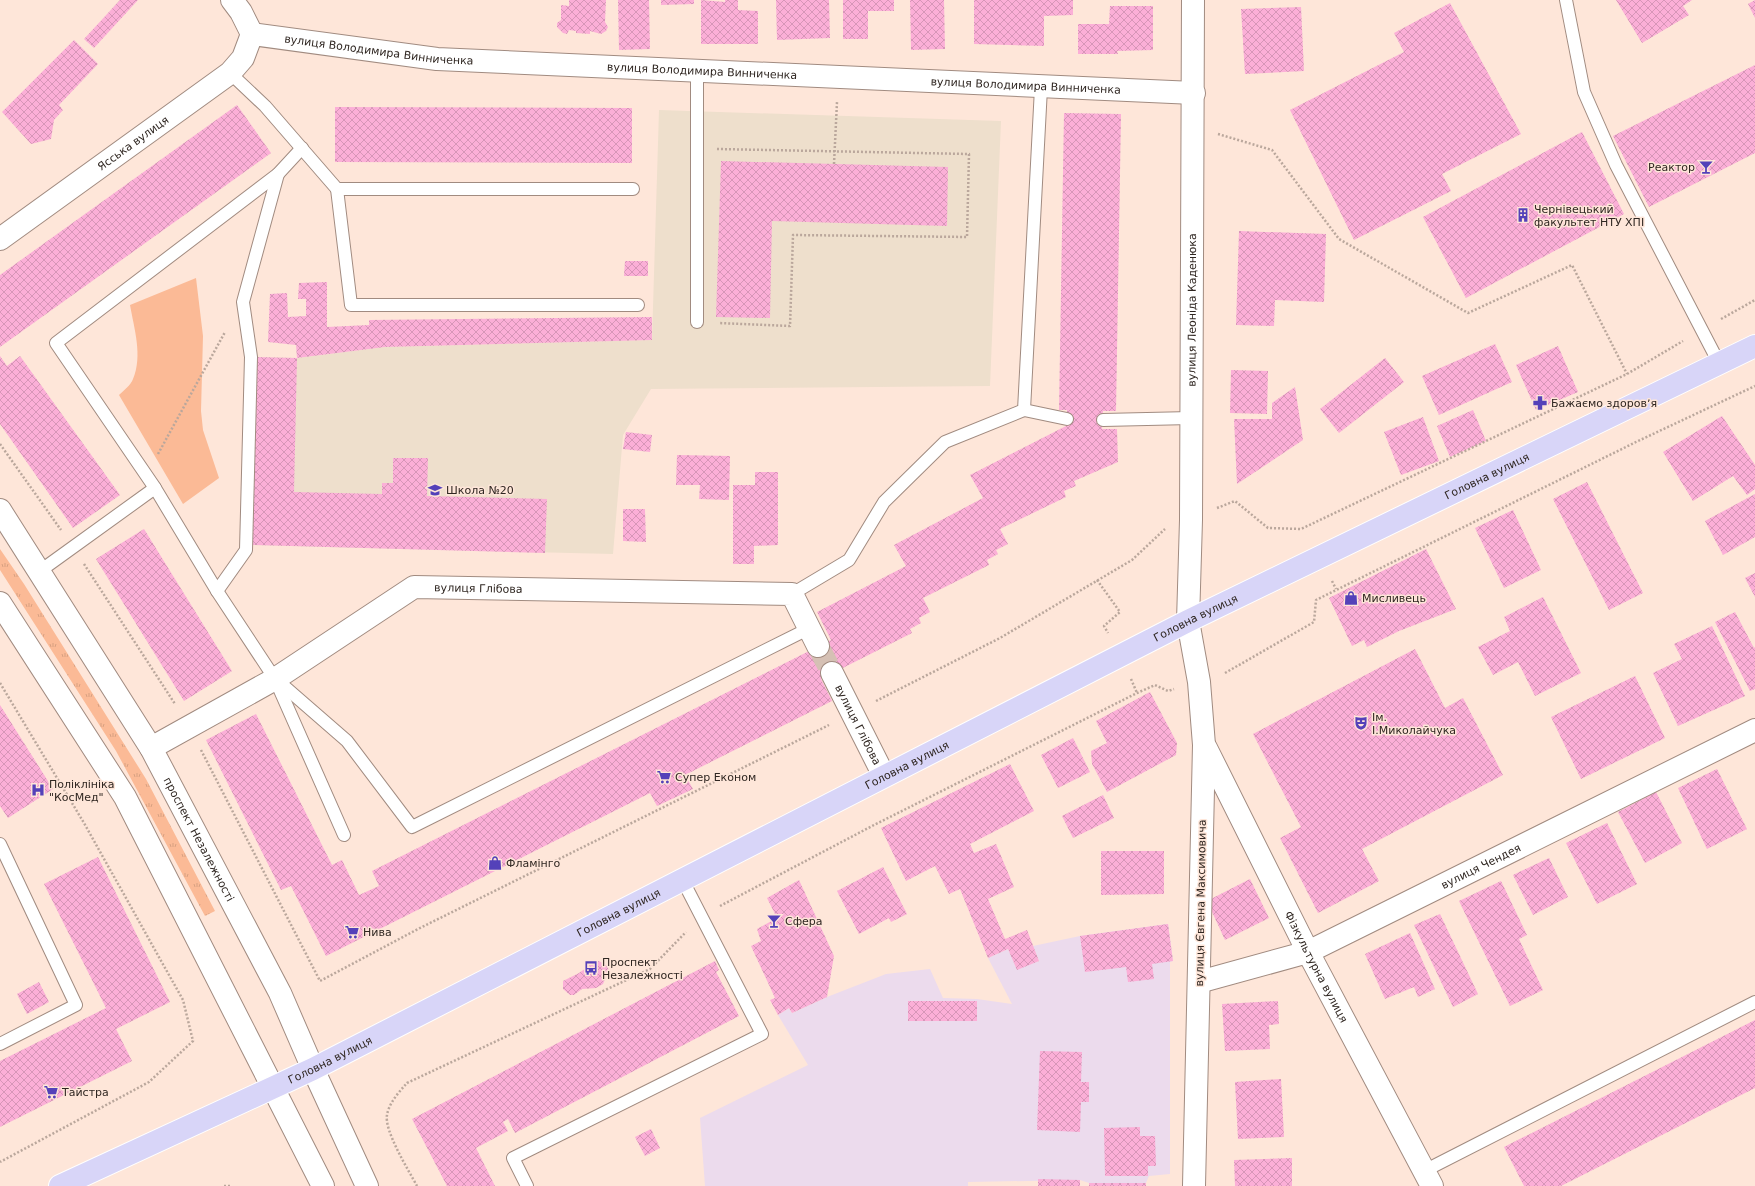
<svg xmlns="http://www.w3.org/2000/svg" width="1755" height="1186" viewBox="0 0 1755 1186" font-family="'DejaVu Sans',sans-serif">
<defs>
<pattern id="grass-tufts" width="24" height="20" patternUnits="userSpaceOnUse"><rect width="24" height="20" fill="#fbba96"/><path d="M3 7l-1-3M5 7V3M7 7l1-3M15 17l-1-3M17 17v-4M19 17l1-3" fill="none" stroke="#d7a081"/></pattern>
<pattern id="building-cross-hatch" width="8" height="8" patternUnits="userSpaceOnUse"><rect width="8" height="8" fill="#fbafd7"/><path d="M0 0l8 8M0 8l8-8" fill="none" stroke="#d796b8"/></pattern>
</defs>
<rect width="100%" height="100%" fill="#fee6d9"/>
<!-- education -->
<path fill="#eedfcc" d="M659,110L1001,121L990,386L651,389L623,435L613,554L252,545L255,357L297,358L385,347L652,340Z"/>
<!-- medical -->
<path fill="#ecdbed" d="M1168,924L1173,961L1170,962V1174L1149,1176L1146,1183H1089L1080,1180L968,1182V1186H705L700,1118L808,1065L778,1015L789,1008L792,1013L827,997L886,974L930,969L943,998L977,999L1012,1004L988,958L1008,949L1017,969L1039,961L1033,946L1080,936Z"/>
<!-- grass -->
<path fill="url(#grass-tufts)" d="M0,549L24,584L146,779L215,911L205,916L116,751L0,570Z"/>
<!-- park -->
<path fill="#fbba96" d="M196,278L203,336L201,411L203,430L219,478L183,504L119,395C123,391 131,385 133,379C143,356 134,328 130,305Z"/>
<!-- building -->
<g fill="url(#building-cross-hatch)">
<path d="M120,0H138L94,48L84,39Z"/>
<path d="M569,0H606L605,22L608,27L606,31L601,34L590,31V34L576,33V31L569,30L567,34L563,33L557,27V23L561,20V5L569,6Z"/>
<path d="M618,0H649L650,49L619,50Z"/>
<path d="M661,0H694V4L661,5Z"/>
<path d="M701,0L725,2V0H738V10L758,11V44H701Z"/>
<path d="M776,0H829L830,38L777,40Z"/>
<path d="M843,0H894V11H868V39H843Z"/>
<path d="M910,0H944L945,49L911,50Z"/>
<path d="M974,0H1073V15L1044,16V46L974,44Z"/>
<path d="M1616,0H1692L1683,6L1689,15L1642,43Z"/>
<path d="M1755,0V18L1748,4Z"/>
<path d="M1450,3L1521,134L1442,174L1451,191L1354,240L1290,110L1404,52L1394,33Z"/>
<path d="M1110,6H1153V50L1117,51L1118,54H1078V24H1109Z"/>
<path d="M1301,7L1304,71L1245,74L1241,9Z"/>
<path d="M74,40L98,64L59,105L63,110L54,120L51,139L31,144L2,112Z"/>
<path d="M1755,65V153L1649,207L1613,136Z"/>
<path d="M237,105L271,153L0,347V275Z"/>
<path d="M335,107L632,108V163L335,162Z"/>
<path d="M1064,113L1121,114L1116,411H1103L1102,429H1117L1118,462L1074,481L1076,486L1064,491L1066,497L1000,529L1008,544L996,550L998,554L987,560L989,565L923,598L930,612L919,618L921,623L910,629L912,633L821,679L832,701L685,775L693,789L657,806L650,793L326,956L291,886L281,890L206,740L256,714L332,865L342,860L359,895L379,886L372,871L831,640L817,612L906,566L894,545L983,498L970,475L1066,426L1067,410H1059Z"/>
<path d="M1582,132L1624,214L1466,298L1423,217Z"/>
<path d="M721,161L948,167L947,226L772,221L770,318L716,317Z"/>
<path d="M1239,231L1326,234L1324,302L1275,300L1274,326L1236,325Z"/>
<path d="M625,261H648V276H624Z"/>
<path d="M327,282V327L369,325V320L652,317V340L385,347L297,358L296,345L268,342L270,294L287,293L288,317L306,316V299H298L299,283Z"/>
<path d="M1495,344L1512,382L1439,415L1422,376Z"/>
<path d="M1558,346L1578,392L1536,410L1516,365Z"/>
<path d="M0,356L7,366L20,356L120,495L73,528L0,424Z"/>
<path d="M255,357L297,358L294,492L382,494V483H393V458H428L427,496L547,499L545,553L252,545Z"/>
<path d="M1385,358L1404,382L1339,433L1320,409Z"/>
<path d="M1231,370L1268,371L1267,414L1230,413Z"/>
<path d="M1295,387L1303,440L1237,484L1234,419H1272V403Z"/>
<path d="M1473,410L1486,441L1450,457L1437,426Z"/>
<path d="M1722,416L1755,465V489L1747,495L1733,476L1693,501L1663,452Z"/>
<path d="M1423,417L1439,461L1401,475L1384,432Z"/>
<path d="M626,432L652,435L650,452L623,449Z"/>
<path d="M677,455L730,456L729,500L699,499L700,485H676Z"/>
<path d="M755,472H778V545L754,546V564H733V485H755Z"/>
<path d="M1587,482L1643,593L1609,610L1553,499Z"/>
<path d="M1755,494V537L1723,555L1705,521Z"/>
<path d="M623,509H645L646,542L623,541Z"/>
<path d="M1513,510L1541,570L1504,588L1475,528Z"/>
<path d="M144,529L232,671L184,701L96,559Z"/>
<path d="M1426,549L1456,609L1399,631L1367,647L1364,640L1352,646L1329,598Z"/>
<path d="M1755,573V597L1745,578Z"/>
<path d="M1543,597L1581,673L1535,696L1518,662L1493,675L1478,647L1510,631L1504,617Z"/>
<path d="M1735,612L1754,648L1755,647V689L1750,691L1715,622Z"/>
<path d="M1712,626L1745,696L1678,726L1653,673L1682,659L1674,644Z"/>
<path d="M1415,649L1445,708L1463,698L1503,775L1362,849L1379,881L1318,913L1280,838L1301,827L1253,734Z"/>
<path d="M1635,676L1665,738L1581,779L1551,717Z"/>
<path d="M1150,692L1177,743L1176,755L1107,792L1092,764L1091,751L1107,743L1096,721Z"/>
<path d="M0,705L53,789L8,818L0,806Z"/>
<path d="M1073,738L1090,772L1058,788L1041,755Z"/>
<path d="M1010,764L1034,811L970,844L974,853L996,844L1014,887L988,899L1005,939L1027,930L1039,961L1017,970L1008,949L988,958L960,889L949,894L935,866L906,881L881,828Z"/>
<path d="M1717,769L1747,829L1707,849L1678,788Z"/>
<path d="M1656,792L1682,843L1645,863L1618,812Z"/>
<path d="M1103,795L1114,818L1073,838L1062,816Z"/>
<path d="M1607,823L1637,884L1597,904L1566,843Z"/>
<path d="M1101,851H1164V894L1101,895Z"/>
<path d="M98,857L170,1002L116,1029L132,1061L0,1127V1061L106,1008L44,884Z"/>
<path d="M1549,858L1568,897L1533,915L1513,875Z"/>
<path d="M883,867L907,914L891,922L889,918L859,934L837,891Z"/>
<path d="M1250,879L1269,918L1225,940L1207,901Z"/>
<path d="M799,880L834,956L827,997L792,1013L789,1008L778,1015L770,1000L775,998L751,946L761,941L757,929L777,918L767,898Z"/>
<path d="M1501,881L1527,935L1519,939L1543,990L1510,1006L1459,901Z"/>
<path d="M1440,914L1478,994L1453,1007L1414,925Z"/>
<path d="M1168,924L1173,961L1152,964L1154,979L1128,982L1126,967L1085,972L1080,936Z"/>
<path d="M1410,933L1435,989L1418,997L1414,987L1385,999L1365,954Z"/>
<path d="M599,961L606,965L609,970L603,984L596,988L582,989L574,995H570L563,989V981L579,973L593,963Z"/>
<path d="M715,961L719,970L716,972L739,1016L515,1133L508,1119L503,1122L508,1131L476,1148L495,1186H447L412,1119Z"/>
<path d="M39,982L49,1002L27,1014L17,994Z"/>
<rect x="908" y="1001" width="69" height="20"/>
<path d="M1278,1001L1279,1024L1269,1025L1270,1049L1225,1051L1222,1004Z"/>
<path d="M1755,1020V1088L1561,1186H1524L1504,1147Z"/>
<path d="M1040,1051L1082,1052L1081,1082H1089V1102H1081L1080,1132L1037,1130Z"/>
<path d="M1281,1079L1284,1137L1238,1139L1235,1082Z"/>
<path d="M1140,1127V1136H1155L1156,1166H1148V1176H1105L1104,1128Z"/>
<path d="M651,1129L660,1148L645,1156L635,1137Z"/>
<path d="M1292,1158V1186H1235L1234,1160Z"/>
<path d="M1038,1179L1080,1180V1186H1038Z"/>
<rect x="1089" y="1183" width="57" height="3"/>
</g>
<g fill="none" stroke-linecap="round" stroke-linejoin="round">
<!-- street-tunnel -->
<path stroke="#d5c0b4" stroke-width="22" stroke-dasharray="22 11" stroke-linecap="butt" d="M818,646L832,673"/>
<defs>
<g id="lane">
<path d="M1566,0L1584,92L1616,165L1719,363"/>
<path d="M230,73L265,106L337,189H633"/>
<path d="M302,148L278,174L56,343L155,488L217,591L275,679L344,835"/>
<path d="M337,189L351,305H638"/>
<path d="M697,322V71"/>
<path d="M1024,410L1067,419"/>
<path d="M1103,420L1191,418"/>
<path d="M40,571L155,488"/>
<path d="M217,591L246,550L251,357L243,302L278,174"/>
<path d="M792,594L849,560L884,502L945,442L1024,410L1041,88"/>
<path d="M278,681L347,741L412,827L810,628"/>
<path d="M0,844L76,1005L0,1044"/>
<path d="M1424,1171L1755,1002"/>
<path d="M527,1186L513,1158L762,1034L682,879"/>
</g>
<g id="street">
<path id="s1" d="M252,34L437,59L1194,93"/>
<path d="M1188,621L1199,682L1204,745L1194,1186"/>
<path id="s2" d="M832,673L884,776"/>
<path id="s3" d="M151,748L275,679L414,587L792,594L818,646"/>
<path id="s4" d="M1206,748L1308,952L1432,1186"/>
<path id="s5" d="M1199,982L1308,952L1755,730"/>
</g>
<g id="secondary">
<path id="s6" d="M0,239L230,73L243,58L252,34L241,12L232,0"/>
<path id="s7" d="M0,510L151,748L280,993L313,1069L367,1186"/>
<path d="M0,603L125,797L323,1186"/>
<path id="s8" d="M1188,621L1191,520L1193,0"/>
</g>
<g id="primary">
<path id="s9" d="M60,1186L313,1069L1188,621L1755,346"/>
</g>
</defs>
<!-- lane casing -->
<use href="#lane" stroke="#a18b80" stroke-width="14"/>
<!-- street casing -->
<use href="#street" stroke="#a18b80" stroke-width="24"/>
<!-- secondary casing -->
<use href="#secondary" stroke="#a18b80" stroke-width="24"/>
<!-- primary casing -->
<use href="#primary" stroke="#fff" stroke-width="24"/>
<!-- path -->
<g stroke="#baa79c" stroke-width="2.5" stroke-dasharray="2 2" stroke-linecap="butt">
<path d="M1218,134L1272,150L1339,239L1468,313L1572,265L1627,374"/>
<path d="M717,149L969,154L967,237L793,235L790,326L719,323"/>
<path d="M834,164L837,102"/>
<path d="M1721,319L1755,300"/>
<path d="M0,444L61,530"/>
<path d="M158,454L225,332"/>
<path d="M1217,508L1235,501L1268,528L1301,529L1627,374L1683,341"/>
<path d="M84,564L175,704"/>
<path d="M1097,580L1120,612L1104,626L1108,633"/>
<path d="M1332,581L1336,589"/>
<path d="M1225,673L1314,622L1316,600L1636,442L1755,386"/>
<path d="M1131,679L1137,693"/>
<path d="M0,683L84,823L183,1000L193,1041L149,1082L0,1162"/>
<path d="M876,701L1000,638L1132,560L1165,529"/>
<path d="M201,750L320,981L418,929L829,725"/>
<path d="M720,906L874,825L1137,693L1155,685L1168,691L1174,689"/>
<path d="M224,1186H232"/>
<path d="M417,1186C409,1171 384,1131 387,1115C389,1103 399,1092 407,1083L650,969L686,932"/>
</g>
<!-- lane -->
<use href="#lane" stroke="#fff" stroke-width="12"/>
<!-- street -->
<use href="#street" stroke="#fff" stroke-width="22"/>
<!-- secondary -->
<use href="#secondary" stroke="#fff" stroke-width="22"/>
<!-- primary -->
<use href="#primary" stroke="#d8d5f8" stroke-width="22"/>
</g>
<!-- icons -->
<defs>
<symbol id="bar-bare" viewBox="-9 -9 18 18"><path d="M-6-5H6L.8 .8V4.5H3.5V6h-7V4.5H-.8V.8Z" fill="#5441b9" stroke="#fee6d9" stroke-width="2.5" paint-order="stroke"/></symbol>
<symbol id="building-bare" viewBox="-9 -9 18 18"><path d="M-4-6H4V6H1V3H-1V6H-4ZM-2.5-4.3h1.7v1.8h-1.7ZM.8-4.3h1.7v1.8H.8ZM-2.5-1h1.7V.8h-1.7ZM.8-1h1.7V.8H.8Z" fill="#5441b9" stroke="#fee6d9" stroke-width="2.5" paint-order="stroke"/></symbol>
<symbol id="pharmacy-bare" viewBox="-9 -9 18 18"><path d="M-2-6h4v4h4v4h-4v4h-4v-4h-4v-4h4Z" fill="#5441b9" stroke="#fee6d9" stroke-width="2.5" paint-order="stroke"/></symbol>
<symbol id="school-bare" viewBox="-9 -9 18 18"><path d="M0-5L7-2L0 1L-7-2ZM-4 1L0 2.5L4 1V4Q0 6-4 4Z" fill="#5441b9" stroke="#fee6d9" stroke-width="2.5" paint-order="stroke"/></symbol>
<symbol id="shop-bare" viewBox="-9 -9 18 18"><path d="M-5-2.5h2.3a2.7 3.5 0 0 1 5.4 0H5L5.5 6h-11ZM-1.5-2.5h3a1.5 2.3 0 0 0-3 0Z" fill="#5441b9" stroke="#fee6d9" stroke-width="2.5" paint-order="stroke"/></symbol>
<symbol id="theatre-bare" viewBox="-9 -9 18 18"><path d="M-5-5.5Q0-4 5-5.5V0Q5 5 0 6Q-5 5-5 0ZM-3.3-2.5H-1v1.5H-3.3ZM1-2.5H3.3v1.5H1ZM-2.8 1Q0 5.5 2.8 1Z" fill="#5441b9" stroke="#fee6d9" stroke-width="2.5" paint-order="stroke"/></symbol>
<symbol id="supermarket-bare" viewBox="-9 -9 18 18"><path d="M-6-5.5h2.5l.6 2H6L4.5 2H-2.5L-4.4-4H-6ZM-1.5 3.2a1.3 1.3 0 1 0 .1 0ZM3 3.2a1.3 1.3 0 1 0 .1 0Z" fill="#5441b9" stroke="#fee6d9" stroke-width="2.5" paint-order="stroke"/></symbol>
<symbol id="hospital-bare" viewBox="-9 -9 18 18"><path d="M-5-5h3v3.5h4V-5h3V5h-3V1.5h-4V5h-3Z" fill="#5441b9" stroke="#fee6d9" stroke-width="2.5" paint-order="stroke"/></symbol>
<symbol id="bus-bare" viewBox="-9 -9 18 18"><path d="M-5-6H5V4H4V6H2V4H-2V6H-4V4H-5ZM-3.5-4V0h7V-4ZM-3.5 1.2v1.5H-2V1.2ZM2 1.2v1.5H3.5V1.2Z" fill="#5441b9" stroke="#fee6d9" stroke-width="2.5" paint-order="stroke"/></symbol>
</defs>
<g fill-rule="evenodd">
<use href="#bar-bare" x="1696" y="157" width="20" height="20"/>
<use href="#building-bare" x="1513" y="205" width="20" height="20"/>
<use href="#pharmacy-bare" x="1530" y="393" width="20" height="20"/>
<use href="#school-bare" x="425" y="480" width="20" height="20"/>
<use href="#shop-bare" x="1341" y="588" width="20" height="20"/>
<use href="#theatre-bare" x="1351" y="713" width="20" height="20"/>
<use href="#supermarket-bare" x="654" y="767" width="20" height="20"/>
<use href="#hospital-bare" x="28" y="780" width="20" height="20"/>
<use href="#shop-bare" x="485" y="853" width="20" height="20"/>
<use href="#bar-bare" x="764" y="911" width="20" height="20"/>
<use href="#supermarket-bare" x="342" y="922" width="20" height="20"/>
<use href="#bus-bare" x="581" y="958" width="20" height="20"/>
<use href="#supermarket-bare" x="41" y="1082" width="20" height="20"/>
</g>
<g text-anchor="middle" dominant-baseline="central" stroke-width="3" stroke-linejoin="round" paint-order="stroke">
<!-- street labels -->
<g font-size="11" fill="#2f2621" stroke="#fee6d9">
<text stroke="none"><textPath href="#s1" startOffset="128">вулиця Володимира Винниченка</textPath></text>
<text stroke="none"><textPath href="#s1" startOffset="452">вулиця Володимира Винниченка</textPath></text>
<text stroke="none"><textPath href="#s1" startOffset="776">вулиця Володимира Винниченка</textPath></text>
<text stroke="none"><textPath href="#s6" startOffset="164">Ясська вулиця</textPath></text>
<text stroke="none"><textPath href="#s8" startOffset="311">вулиця Леоніда Каденюка</textPath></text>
<text stroke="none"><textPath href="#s9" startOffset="1594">Головна вулиця</textPath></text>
<text stroke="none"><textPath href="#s3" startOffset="373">вулиця Глібова</textPath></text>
<text stroke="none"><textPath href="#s9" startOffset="1270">Головна вулиця</textPath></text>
<text stroke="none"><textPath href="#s2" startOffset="58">вулиця Глібова</textPath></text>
<text stroke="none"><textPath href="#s9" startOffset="946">Головна вулиця</textPath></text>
<text stroke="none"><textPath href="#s7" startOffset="385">проспект Незалежності</textPath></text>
<text stroke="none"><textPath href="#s5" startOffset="306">вулиця Чендея</textPath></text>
<text transform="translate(1201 903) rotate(-89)">вулиця Євгена Максимовича</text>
<text stroke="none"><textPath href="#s9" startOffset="622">Головна вулиця</textPath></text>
<text stroke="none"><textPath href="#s4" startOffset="245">Фізкультурна вулиця</textPath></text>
<text stroke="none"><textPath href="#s9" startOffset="298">Головна вулиця</textPath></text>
</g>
<!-- poi labels -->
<g font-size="11" fill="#2f2621" stroke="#fee6d9" text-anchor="start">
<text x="1695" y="167" text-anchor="end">Реактор</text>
<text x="1534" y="209">Чернівецький<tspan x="1534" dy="13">факультет НТУ ХПІ</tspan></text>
<text x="1551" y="403">Бажаємо здоровʼя</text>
<text x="446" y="490">Школа №20</text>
<text x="1362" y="598">Мисливець</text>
<text x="1372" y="717">Ім.<tspan x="1372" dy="13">І.Миколайчука</tspan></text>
<text x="675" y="777">Супер Економ</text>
<text x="49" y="784">Поліклініка<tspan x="49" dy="13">"КосМед"</tspan></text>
<text x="506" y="863">Фламінго</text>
<text x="785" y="921">Сфера</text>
<text x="363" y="932">Нива</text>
<text x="602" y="962">Проспект<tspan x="602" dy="13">Незалежності</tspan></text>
<text x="62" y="1092">Тайстра</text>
</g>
</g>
</svg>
